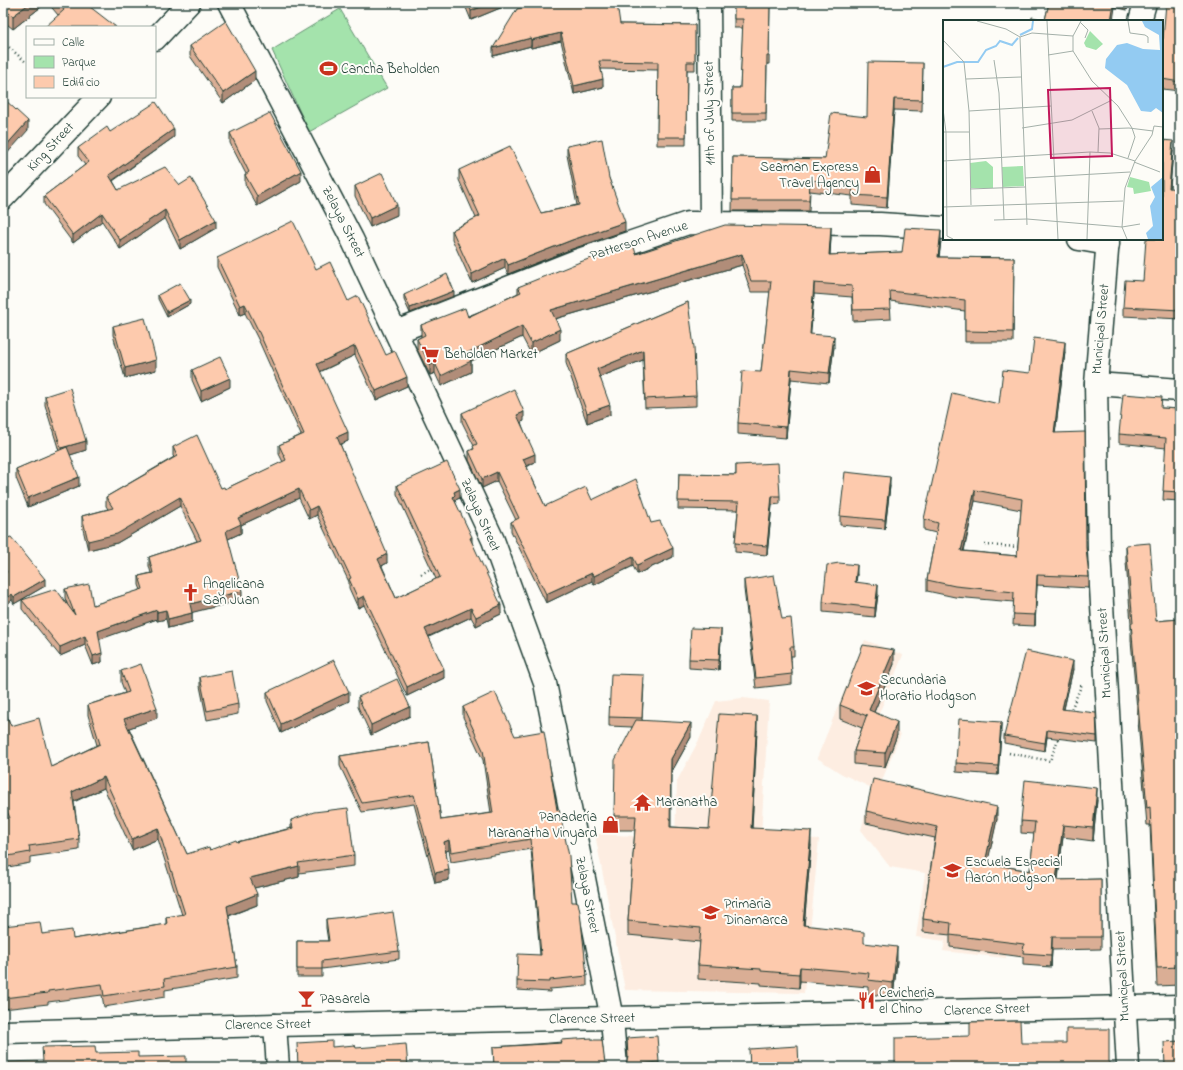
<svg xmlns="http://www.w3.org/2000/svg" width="1183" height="1070" viewBox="0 0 1183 1070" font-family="'Indie Flower',sans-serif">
<rect width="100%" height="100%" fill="#fdfcf7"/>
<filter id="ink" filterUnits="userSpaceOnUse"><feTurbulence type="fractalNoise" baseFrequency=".025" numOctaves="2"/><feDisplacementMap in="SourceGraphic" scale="8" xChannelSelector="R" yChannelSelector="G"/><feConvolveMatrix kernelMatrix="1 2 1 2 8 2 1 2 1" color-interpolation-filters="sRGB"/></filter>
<g filter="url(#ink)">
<!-- built -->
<g fill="#fdede1">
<path d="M865,640L903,655L876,721L901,734L878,790L999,817L987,867L1016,876L1006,958L943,951L945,941L916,937L925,873L890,867L861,830L872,788L842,774L817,758Z"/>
<path d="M743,698L769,701L761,836L819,839L804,993L625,990L595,834L675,838L677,781L700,738L716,701Z"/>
</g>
<!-- green -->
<path fill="#a4e3ac" stroke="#629070" d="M340,9L387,88L309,132L272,50Z"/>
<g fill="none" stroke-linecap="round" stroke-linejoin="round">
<defs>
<g id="minor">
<path d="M229,3L352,239L493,540L545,683L612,1019L616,1067"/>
<path d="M709,3L711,224"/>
<path d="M1140,21L1145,3"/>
<path d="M155,39L189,3"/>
<path d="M3,198L99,97"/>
<path d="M1079,239L1108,244"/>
<path d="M1108,239L1096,384L1099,551L1128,1067"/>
<path d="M396,332L576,261L688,223L880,224L944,228"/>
<path d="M1096,384L1180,390"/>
<path d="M275,1025L278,1067"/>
<path d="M3,1032L275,1025L1180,1006"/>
</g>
</defs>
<!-- minor casing -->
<use href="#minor" stroke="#1f3d34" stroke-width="25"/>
<!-- path -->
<g stroke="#1f3d34" stroke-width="2.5" stroke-dasharray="1 3" stroke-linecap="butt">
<path d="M3,42L27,63"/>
<path d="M985,545L1020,547"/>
<path d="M421,574L434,567"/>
<path d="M1070,712L1082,684"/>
<path d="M1009,753L1050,761L1059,737"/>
</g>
<!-- minor -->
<use href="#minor" stroke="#fdfcf7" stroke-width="22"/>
</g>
<!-- wall -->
<g fill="#daae95" stroke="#1f3d34" fill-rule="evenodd">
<path d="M3,3H46L13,29L3,21Z"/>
<path d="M48,3H85L58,15Z"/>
<path d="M464,3H510V4L471,20Z"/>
<path d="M734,3H770L769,64H767L766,121H732V88H740L743,28H734Z"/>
<path d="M1049,3H1129L1127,10L1115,7L1045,20Z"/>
<path d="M1180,3V91L1162,89V39H1163Z"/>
<path d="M517,9L620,24L695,25V70H687L686,145H657L658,70L601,69L603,87L574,94L561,41L531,48V46L493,56Z"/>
<path d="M190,46L255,80L223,103L190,56Z"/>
<path d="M923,63L922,111L894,110L887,208L852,205V196L810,191L809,211H732L733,157L825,159Z"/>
<path d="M110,132L174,137L113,181L118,190L180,185L216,228L180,249L165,218L120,249L102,221L73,243L44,204V196L85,165L78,156V148Z"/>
<path d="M230,133L301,181L257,206L245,184V175L246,174L230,143Z"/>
<path d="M567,146L609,178L625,231L572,249L508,274L505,268L472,283L452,239V230L476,218L459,180V170L541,213L577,205L567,155Z"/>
<path d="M1173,151L1170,188L1177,279H1180V319L1123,316V307L1143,281Z"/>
<path d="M355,186L397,215L370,227L355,196Z"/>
<path d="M831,237L830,255L902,252L941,240L939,257L1014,258L1013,342H965V311L890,301L891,319L853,321L852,297L814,294L810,334L834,347L829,383L791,379L786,438L738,434V423L761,372L770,292H751L742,265L555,319L560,340L531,354L522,337L471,361V372L441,386L435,373L430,375L417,349V339L421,337V325L468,317L518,293V287L636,254Z"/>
<path d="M217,258L316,269L348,301L407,386L376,400L355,355L320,372L348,441L340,444L387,563L382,566L396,598L436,579L397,494V485L460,498L455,500V501L501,614L476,626L471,617L429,637L444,678L407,696L364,605L358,608L349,588V582L317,515L309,519L299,498L241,525V533L228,539L242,600L192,612V622L168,628L166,619L157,621V619L99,639L102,662L93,665L85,645L60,656L22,609V600L68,606L65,598V589L93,605L141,590L139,585V576L151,573L149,566V557L197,541L180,506L117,543L88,550L82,525V516L108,509L106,506V497L174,457L173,456V447L221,488L225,489L283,462L279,454V445L301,435L258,339L245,313L240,315L217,267Z"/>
<path d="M158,295L190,304L167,317L158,299Z"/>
<path d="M404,295L454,296L410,313L404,300Z"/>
<path d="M688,302L696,396V406L645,408L643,360L600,377L610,415L587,423L566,363V354Z"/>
<path d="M113,326L156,370L125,378L113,335Z"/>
<path d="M1065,352L1055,433L1086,548L1089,577V588L1037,585L1035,626L1013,625L1014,602L955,597L927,591V580L936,533L924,530V519L999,404L1030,373ZM975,501L1021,510L1017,556L964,551Z"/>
<path d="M192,370L230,387L201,401L192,380Z"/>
<path d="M45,396L86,450L70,455L79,486L28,507L16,478V469L59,451L45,405Z"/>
<path d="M1162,408L1180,409V501L1163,500L1166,448L1119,443V434Z"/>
<path d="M462,413L524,421L521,422L535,462L527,467L545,506L592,500L651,523L673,557L637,574L633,566L594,585L592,581L546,603L511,531V522L516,520L497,481L482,488L469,460V451L473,449L474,446L462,422Z"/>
<path d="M736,465L780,496V504L772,505L767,555L735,552V543L738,510L678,509L679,474L736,475Z"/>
<path d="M890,486L885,529L840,525V516Z"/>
<path d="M3,539L45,586L14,604L12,600L3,574Z"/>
<path d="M1126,545L1156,621L1180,619V985L1157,986L1150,825H1147L1131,640V623L1126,562Z"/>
<path d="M857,574L856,582L878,594L875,617L823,612V602Z"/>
<path d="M744,580L782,619L794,647V656H791L792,674V684L756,688L744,589Z"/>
<path d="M721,639L719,670L689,668V659Z"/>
<path d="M894,664L874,712L897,735L885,767L854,764V751L862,728L840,719V705Z"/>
<path d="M1073,669L1064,709L1097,736V743L1047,737L1045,751L1004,743V736Z"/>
<path d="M121,671L157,718L129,728L187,854L210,850L237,842L291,828V820L354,855V866L299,873V877L254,888L257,905L229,916L237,967V978L165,990V997L104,1007L102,995L48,1002V1004L3,1009V926L42,934L73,939L166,924V917L182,915L158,839L132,850L104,788L74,802L79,839V850L30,857V863L3,868V819H6L3,812V707L11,726L51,767L97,745L88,715V705L125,693L121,682Z"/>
<path d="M200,677L238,704V714L207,720L200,686Z"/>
<path d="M644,685L642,720L691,737L671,773V827L709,829L757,730L752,828L811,845L804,925L864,943L897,961L893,997L868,994V987L800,981L799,988L761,985V983L698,979V965L700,942L628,935V921L635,830H614V816L632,727L609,726V717Z"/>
<path d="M267,692L349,701L281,733L267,701Z"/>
<path d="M358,697L410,716L371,735L358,707Z"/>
<path d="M463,707L572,902L587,976V986L550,989V992L517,990V981L540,955L531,849L451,862L449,850L446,851L449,880L435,883L414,804L362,812L340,766V756L429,742L441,820L491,813L483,760L463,717Z"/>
<path d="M1001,732L998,775L956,772V763Z"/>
<path d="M1097,800L1093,841L1063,837L1058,880L1101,879V949L1052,950L1051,967L1023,965V957L950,947V935L923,932V919L935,838L866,823V811L997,819L987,863L1030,871L1034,834L1021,833V821Z"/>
<path d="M354,918L399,951V959L322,969V977H297V941H328L326,928V919Z"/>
<path d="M627,1038L659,1062V1067H626V1065L628,1059Z"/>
<path d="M592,1040L605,1064V1067H494L493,1047Z"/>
</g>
<!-- shaded-wall -->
<g fill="#b18d79" stroke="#1f3d34">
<path d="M30,3H46L13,29V16Z"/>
<path d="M490,3H510V4L471,20V11Z"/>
<path d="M1114,3H1115V7L1113,21H1111Z"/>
<path d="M1127,3H1129L1127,10Z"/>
<path d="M561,33V41L531,48V40Z"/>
<path d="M531,38V46L493,56V48Z"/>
<path d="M255,71V80L223,103V93Z"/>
<path d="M603,79V87L574,94V86Z"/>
<path d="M894,99V110L887,208V197Z"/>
<path d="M28,121V130L4,157V160L3,161V149Z"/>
<path d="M174,129V137L109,183V175Z"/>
<path d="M1173,141V151L1169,197V188Z"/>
<path d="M301,171V181L257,206V196Z"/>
<path d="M397,205V215L370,227V218Z"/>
<path d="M165,210V218L120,249V240Z"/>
<path d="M102,213V221L73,243V235Z"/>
<path d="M216,220V228L180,249V240Z"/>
<path d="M625,222V231L572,249L508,274V265L572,240Z"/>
<path d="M831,227V237L829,266V255Z"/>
<path d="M1180,228V238L1176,289V279Z"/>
<path d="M941,230V240L938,267V257Z"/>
<path d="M742,254V265L551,320V310Z"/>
<path d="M505,258V268L472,283V274Z"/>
<path d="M814,283V294L810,344V334Z"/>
<path d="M454,291V296L410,313V308Z"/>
<path d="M190,300V304L167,317V312Z"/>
<path d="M245,304V313L240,315V306Z"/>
<path d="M522,326V337L471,361V372L441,386V376L467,353Z"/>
<path d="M560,329V340L531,354V343Z"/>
<path d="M834,336V347L829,383V373Z"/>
<path d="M1065,342V352L1054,443V433Z"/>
<path d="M355,346V355L317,373V364Z"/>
<path d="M643,350V360L597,378V369Z"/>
<path d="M156,360V370L125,378V368Z"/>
<path d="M435,363V373L430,375V365Z"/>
<path d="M791,369V379L786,438V427Z"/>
<path d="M407,377V386L376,400V391Z"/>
<path d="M230,378V387L201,401V391Z"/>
<path d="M610,405V415L587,423V413Z"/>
<path d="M524,412V421L517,424V415Z"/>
<path d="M348,432V441L337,446V437Z"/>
<path d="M86,441V450L61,458V448Z"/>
<path d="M535,454V462L523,468V459Z"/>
<path d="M497,472V481L482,488V479Z"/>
<path d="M79,477V486L28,507V498Z"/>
<path d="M890,477V486L885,529V520Z"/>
<path d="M299,489V498L241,525V533L226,540V531L238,518Z"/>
<path d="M460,489V498L455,500V504L453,497L454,492Z"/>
<path d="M975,490V501L961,561V551Z"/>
<path d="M772,496V505L767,555V546Z"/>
<path d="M180,497V506L117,543L88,550V541Z"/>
<path d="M317,506V515L309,519V510Z"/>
<path d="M472,537V546L470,538Z"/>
<path d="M673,548V557L637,574V565Z"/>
<path d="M387,554V563L378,568V559Z"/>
<path d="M633,557V566L594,585V576Z"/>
<path d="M857,565V574L855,591V582Z"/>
<path d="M592,573V581L546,603V594Z"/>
<path d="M1037,575V585L1035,626V615Z"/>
<path d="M45,579V586L14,604V597Z"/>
<path d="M878,585V594L875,617V608Z"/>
<path d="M242,591V600L190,613V604Z"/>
<path d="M12,594V600L3,608V601Z"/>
<path d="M364,596V605L358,608V599Z"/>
<path d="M501,605V614L476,626V617Z"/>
<path d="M471,608V617L425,638V629Z"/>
<path d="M157,610V619L98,640V631Z"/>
<path d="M166,610V619L157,621V612Z"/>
<path d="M192,613V622L168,628V619Z"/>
<path d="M721,629V639L719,670V660Z"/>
<path d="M85,636V645L60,656V647Z"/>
<path d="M894,650V664L869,724V710Z"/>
<path d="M102,653V662L93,665V656Z"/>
<path d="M1073,661V669L1062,717V709Z"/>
<path d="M444,669V678L407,696V687Z"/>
<path d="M349,692V701L281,733V724Z"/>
<path d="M410,707V716L371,735V725Z"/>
<path d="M157,708V718L124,730V719Z"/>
<path d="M757,716V730L751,842V828Z"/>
<path d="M897,722V735L885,767V753Z"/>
<path d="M1001,722V732L998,775V766Z"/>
<path d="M691,723V737L671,773V759Z"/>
<path d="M1047,730V737L1045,751V743Z"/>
<path d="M104,777V788L72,802V792Z"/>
<path d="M1097,788V800L1093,841V828Z"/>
<path d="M997,807V819L985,875V863Z"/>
<path d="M1063,825V837L1056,892V880Z"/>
<path d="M158,828V839L132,850V839Z"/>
<path d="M811,831V845L803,939V925Z"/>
<path d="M449,840V850L444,852V842Z"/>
<path d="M299,866V877L250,889V878Z"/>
<path d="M449,870V880L435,883V873Z"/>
<path d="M257,894V905L227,916V906Z"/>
<path d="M1052,937V950L1051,967V955Z"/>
<path d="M897,947V961L893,997V983Z"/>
<path d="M800,967V981L799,988V974Z"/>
</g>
<!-- building -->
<g fill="#fdcaad" stroke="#1f3d34" fill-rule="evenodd">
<path d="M3,3H30L13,16L3,9Z"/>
<path d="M59,3H85L116,27H45L64,10Z"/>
<path d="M468,3H490L471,11Z"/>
<path d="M541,3H617L620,24L695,25V62H687L686,137H657L658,62L599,61L603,79L574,86L561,33L531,40V38L493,48L517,9Z"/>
<path d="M734,3H770L769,56H767L766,113H732V88H740L743,19H734Z"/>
<path d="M1049,3H1114L1111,21H1031L1032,17L1045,20Z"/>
<path d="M1166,3H1180V82L1162,79V39H1163Z"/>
<path d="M226,21L255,71L223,93L190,46Z"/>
<path d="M868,62L923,63L922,100L894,99L887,197L852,195L853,185L810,180L809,200H732L733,157L825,159L831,113L867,117Z"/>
<path d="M3,98L28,121L3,149Z"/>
<path d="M156,102L174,129L109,175L118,190L165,167L180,185L191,178L216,220L180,240L165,210L120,240L102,213L73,235L44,196L89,162L78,148L107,127L110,132Z"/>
<path d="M270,113L301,171L257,196L245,175L249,172L230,133Z"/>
<path d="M602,139L609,178L625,222L572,240L508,265L505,258L472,274L452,230L480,216L459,170L510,146L541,213L579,205L567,146Z"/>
<path d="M1162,140L1173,141L1169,188L1180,189V228L1176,279H1180V310L1123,307L1125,280L1143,281L1146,239H1162Z"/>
<path d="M382,173L397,205L370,218L355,186Z"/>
<path d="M293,221L316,269L330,262L348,301L358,296L386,355L395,351L407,377L376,391L355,346L317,364L348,432L337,437L387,554L378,559L396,598L440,577L397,485L447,462L460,489L454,492L455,495L453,497L472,537L470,538L501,605L476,617L471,608L425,629L444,669L407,687L364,596L358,599L349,579L351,578L317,506L309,510L299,489L238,518L241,524L226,531L242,591L190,604L192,613L168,619L166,610L157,612V610L98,631L102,653L93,656L85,636L60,647L22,600L56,589L75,615L65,589L89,584L93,605L143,589L139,576L153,573L149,557L201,540L180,497L117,534L88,541L82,516L113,508L106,497L177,456L173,447L197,435L221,488L224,487L225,489L286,460L279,445L304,434L258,330L245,304L240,306L217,258Z"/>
<path d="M725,225L831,227L829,255L902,252L905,228L941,230L938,257L1014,258L1013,332L965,331V300L890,291L891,309L853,310L852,286L814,283L810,334L834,336L829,373L791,369L786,427L738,423L742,371L761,372L771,281H751L742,254L551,310L560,329L531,343L522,326L467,353L471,361L441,376L435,363L430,365L417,339L425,335L421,325L465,308L468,317L521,292L518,287L580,262L633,244L636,254Z"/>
<path d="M447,274L454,291L410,308L404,295Z"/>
<path d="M180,283L190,300L167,312L158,295Z"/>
<path d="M688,302L694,347L696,396L645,399L643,350L597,369L610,405L587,413L566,354Z"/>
<path d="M145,318L156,360L125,368L113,326Z"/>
<path d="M1034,338L1065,342L1054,433L1085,432L1086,548L1089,577L1037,575L1035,615L1013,614L1014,592L955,586L927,580L938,523L924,519L952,393L999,404L1003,370L1030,373ZM975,490L1022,499L1017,556L961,551Z"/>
<path d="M220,357L230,378L201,391L192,370Z"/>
<path d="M70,388L86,441L61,448L45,396Z"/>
<path d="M514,389L524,412L517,415L535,454L523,459L545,506L586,487L592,500L636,479L651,523L660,521L673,548L637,565L633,557L594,576L592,573L546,594L511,522L519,518L497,472L482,479L469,451L474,449L473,446L477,444L462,413Z"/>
<path d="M1123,394L1162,397L1161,408L1180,409V492L1163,491L1166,438L1119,434Z"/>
<path d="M67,447L79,477L28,498L16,469Z"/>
<path d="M778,463L780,496H772L767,546L735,543L739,502L678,501L679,474L736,475V465Z"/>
<path d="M845,472L890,477L885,520L840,516Z"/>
<path d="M11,537L45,579L14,597L12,594L3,601V575L7,572L3,567V539Z"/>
<path d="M1150,543L1156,621L1180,619V967L1157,968L1150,807L1147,808L1131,623H1133L1126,545Z"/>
<path d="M839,563L857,565L855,582L878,585L875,608L823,602L827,565Z"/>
<path d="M774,575L782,619L791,618L794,647H790L792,674L756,678L744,580Z"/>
<path d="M691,628L721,629L719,660L689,659Z"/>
<path d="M863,645L894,650L869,710L897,722L885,753L854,751L867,714V716L840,705Z"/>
<path d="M1026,651L1073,661L1062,709L1096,713L1097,736L1047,730L1045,743L1004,736Z"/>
<path d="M334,660L349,692L281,724L267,692Z"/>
<path d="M141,664L157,708L124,719L187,854L209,847L210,850L236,840L237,842L293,828L291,820L314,812L348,808L354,855L298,863L299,866L250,878L257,894L227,906L237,967L164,979L165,986L104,996L102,984L48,991V993L3,998V926L40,922L42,934L72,930L73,939L167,924L166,917L185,914L158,828L132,839L104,777L72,792L79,839L29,846L30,852L3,857V819L10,818L3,801V707L11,726L39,718L51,767L100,744L88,705L129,692L121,671Z"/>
<path d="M232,671L238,704L207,711L200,677Z"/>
<path d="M611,674L644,675L642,718L609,717Z"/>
<path d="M397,679L410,707L371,725L358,697Z"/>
<path d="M495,692L515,736L544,731L557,810L559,809L569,856L572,902H578L580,912L587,976L550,980V982L517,981L518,954L541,955L531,839L451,852L449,840L444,842L449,870L435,873L414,795L362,803L340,756L429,742L441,820L493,813L483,750L463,707Z"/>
<path d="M719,714L757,716L751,828L811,831L803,925L864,932V943L897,947L893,983L868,980L869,973L800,967L799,974L761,971V969L698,965L701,928L628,921L636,816H614L615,760L636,720L691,723L671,759L670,827L709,829Z"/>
<path d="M959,719L1001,722L998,766L956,763Z"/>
<path d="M873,779L997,807L985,863L1030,871L1035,822L1021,821L1025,780L1097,788L1093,828L1063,825L1056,880L1101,879V937H1052L1051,955L1023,953L1024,944L950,935L951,923L923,919L937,827L866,811Z"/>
<path d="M393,912L399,951L322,961V969H297V941H329L326,919L354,916V918Z"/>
<path d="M1020,1021L1021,1043H1066V1029H1109V1067H895V1038L970,1036V1022Z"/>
<path d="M657,1036L659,1062L626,1065L628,1057L627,1038Z"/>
<path d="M592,1038V1040H602L605,1064L567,1067H494L493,1047L562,1043L561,1040Z"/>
<path d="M332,1041V1047L355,1045L356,1048L406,1044L408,1067H298L297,1043Z"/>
<path d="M1180,1041V1067H1165L1164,1042Z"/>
<path d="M95,1046L96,1053L138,1052V1057L186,1056V1067H3V1062L43,1061L42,1047Z"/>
<path d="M798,1046L799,1067H750L749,1049Z"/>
</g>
</g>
<!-- icons -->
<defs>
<symbol id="stadium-bare" viewBox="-9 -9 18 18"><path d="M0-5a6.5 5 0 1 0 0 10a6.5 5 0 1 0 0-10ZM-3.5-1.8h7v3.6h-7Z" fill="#c8321e" stroke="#fdfcf7" stroke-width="2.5" paint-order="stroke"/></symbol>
<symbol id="shop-bare" viewBox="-9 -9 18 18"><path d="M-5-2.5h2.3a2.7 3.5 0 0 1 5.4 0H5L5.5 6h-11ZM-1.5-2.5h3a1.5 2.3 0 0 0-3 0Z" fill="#c8321e" stroke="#fdfcf7" stroke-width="2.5" paint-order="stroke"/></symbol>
<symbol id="supermarket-bare" viewBox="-9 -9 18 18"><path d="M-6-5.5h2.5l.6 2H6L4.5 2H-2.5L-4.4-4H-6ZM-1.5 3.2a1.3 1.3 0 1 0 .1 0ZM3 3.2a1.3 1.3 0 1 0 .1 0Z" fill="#c8321e" stroke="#fdfcf7" stroke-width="2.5" paint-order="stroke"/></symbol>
<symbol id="church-bare" viewBox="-9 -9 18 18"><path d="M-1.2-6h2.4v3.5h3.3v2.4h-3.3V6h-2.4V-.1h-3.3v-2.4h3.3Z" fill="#c8321e" stroke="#fdfcf7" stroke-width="2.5" paint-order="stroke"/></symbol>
<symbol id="school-bare" viewBox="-9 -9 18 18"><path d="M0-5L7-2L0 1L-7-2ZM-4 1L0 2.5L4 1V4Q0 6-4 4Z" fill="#c8321e" stroke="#fdfcf7" stroke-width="2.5" paint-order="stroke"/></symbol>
<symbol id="temple-bare" viewBox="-9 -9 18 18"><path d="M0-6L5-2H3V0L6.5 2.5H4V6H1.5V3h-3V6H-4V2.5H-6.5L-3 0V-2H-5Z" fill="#c8321e" stroke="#fdfcf7" stroke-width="2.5" paint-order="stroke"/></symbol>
<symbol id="bar-bare" viewBox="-9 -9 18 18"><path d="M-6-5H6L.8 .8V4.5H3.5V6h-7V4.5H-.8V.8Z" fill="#c8321e" stroke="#fdfcf7" stroke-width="2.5" paint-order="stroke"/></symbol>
<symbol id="restaurant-bare" viewBox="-9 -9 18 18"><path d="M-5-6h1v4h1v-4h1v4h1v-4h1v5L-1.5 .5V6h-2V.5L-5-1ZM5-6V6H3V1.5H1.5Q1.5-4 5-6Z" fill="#c8321e" stroke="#fdfcf7" stroke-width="2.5" paint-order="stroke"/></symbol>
</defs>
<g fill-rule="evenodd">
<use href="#stadium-bare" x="316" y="56" width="25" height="25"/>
<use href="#shop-bare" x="860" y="162" width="25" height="25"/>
<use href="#supermarket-bare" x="418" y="342" width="25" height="25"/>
<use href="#church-bare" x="178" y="580" width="25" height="25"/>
<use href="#school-bare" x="854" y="676" width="25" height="25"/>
<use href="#temple-bare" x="630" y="790" width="25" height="25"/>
<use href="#shop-bare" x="598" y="812" width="25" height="25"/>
<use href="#school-bare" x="940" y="858" width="25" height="25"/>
<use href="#school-bare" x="698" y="900" width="25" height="25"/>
<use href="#bar-bare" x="294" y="986" width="25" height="25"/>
<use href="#restaurant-bare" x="854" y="988" width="25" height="25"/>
</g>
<g text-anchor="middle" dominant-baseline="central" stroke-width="4" stroke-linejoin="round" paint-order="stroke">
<!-- poi labels -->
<g font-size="14" fill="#1f3d34" stroke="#fdfcf7" text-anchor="start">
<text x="341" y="69">Cancha Beholden</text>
<text x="859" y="167" text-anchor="end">Seaman Express<tspan x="859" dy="16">Travel Agency</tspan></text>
<text x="444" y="354">Beholden Market</text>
<text x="203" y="584">Angelicana<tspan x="203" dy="16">San Juan</tspan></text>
<text x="880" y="680">Secundaria<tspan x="880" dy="16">Horatio Hodgson</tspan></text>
<text x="656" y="802">Maranatha</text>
<text x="597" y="817" text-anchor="end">Panadería<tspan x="597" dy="16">Maranatha Vinyard</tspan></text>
<text x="965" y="862">Escuela Especial<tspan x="965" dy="16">Aarón Hodgson</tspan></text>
<text x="724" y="904">Primaria<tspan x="724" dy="16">Dinamarca</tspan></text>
<text x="879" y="993">Cevicheria<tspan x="879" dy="16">el Chino</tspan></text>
<text x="320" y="999">Pasarela</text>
</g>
<!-- street labels -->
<g font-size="14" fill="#1f3d34" stroke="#fdfcf7">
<text transform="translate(710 113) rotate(-91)">11th of July Street</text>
<text transform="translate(51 147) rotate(-47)">King Street</text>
<text transform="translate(343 222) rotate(63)">Zelaya Street</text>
<text transform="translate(639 241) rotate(-18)">Patterson Avenue</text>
<text transform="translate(1101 329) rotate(-85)">Municipal Street</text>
<text transform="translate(480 515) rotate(66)">Zelaya Street</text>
<text transform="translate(1105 653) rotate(-93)">Municipal Street</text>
<text transform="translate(587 895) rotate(79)">Zelaya Street</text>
<text transform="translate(1123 976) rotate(-93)">Municipal Street</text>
<text transform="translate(987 1010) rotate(-2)">Clarence Street</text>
<text transform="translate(592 1019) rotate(-1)">Clarence Street</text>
<text transform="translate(268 1025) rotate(-1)">Clarence Street</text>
</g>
</g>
<!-- overview -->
<g transform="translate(943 20)">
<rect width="220" height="220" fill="#fdfcf7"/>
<path d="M147,11L160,24L153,30L143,27L141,23ZM43,141L50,147V168H28L27,143ZM80,146L81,166L60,167L59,147ZM187,157L206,162L208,171L191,174L190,168L184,167Z" fill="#a4e3ac"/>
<path d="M199,1H220V93L213,88L208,92L198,91L184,65L162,48L163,39L174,25L184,23L200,29L217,30L216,15L202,7ZM220,157V219H205L203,213L210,206L207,186L212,177L208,167Z" fill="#93cbf2"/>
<path fill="none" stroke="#93cbf2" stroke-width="2" d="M77,15L89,9L90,1M0,47L14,42H35L43,30L53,26L57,21L69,25L75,18"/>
<path fill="none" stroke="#a4b0a9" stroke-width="1" d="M34,1L63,9L77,17M104,1L115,219M138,1L130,16V31L149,61L175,86L189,108L192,117L185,138M185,1L187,13L202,15L205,17V23M137,2L145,10L142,18M77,17L84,205M77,17L89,13L130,16M0,20L21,42L26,91L28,185M105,35L130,31M51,40L56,73L61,200M23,59L78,57M0,89L3,112L4,216L10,219M26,91L108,86M149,91L156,108L155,132M79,108L129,100L169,80M156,109L186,108L210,111M0,112H26M0,141L147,132L167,133L192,141M191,142L217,152M82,158L187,152M27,169L82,167M0,187L180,181M51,200L84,199L179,207L197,204M144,219L147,132M184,219L179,207L182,168L192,141L209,115L211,106L220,107"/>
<path fill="#c2185b" fill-opacity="0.15" stroke="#c2185b" stroke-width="2" d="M167,68L169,136L108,138L105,70Z"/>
<rect width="220" height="220" fill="none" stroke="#1f3d34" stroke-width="2"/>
</g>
<!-- margin -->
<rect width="1183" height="1070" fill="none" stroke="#fdfcf7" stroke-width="16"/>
<rect x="8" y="8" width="1167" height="1054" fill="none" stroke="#1f3d34" stroke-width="1.5" filter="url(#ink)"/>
<!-- legend -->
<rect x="26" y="26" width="130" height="72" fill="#fdfcf7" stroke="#a4b0a9"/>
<rect x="34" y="39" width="20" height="6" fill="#fdfcf7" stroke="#a4b0a9"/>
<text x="62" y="46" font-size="12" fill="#1f3d34">Calle</text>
<rect x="34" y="56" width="20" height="12" fill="#a4e3ac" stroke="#a4b0a9"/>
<text x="62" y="66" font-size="12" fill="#1f3d34">Parque</text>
<rect x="34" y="76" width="20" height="12" fill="#fdcaad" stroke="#a4b0a9"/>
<text x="62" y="86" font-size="12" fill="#1f3d34">Edificio</text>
</svg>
